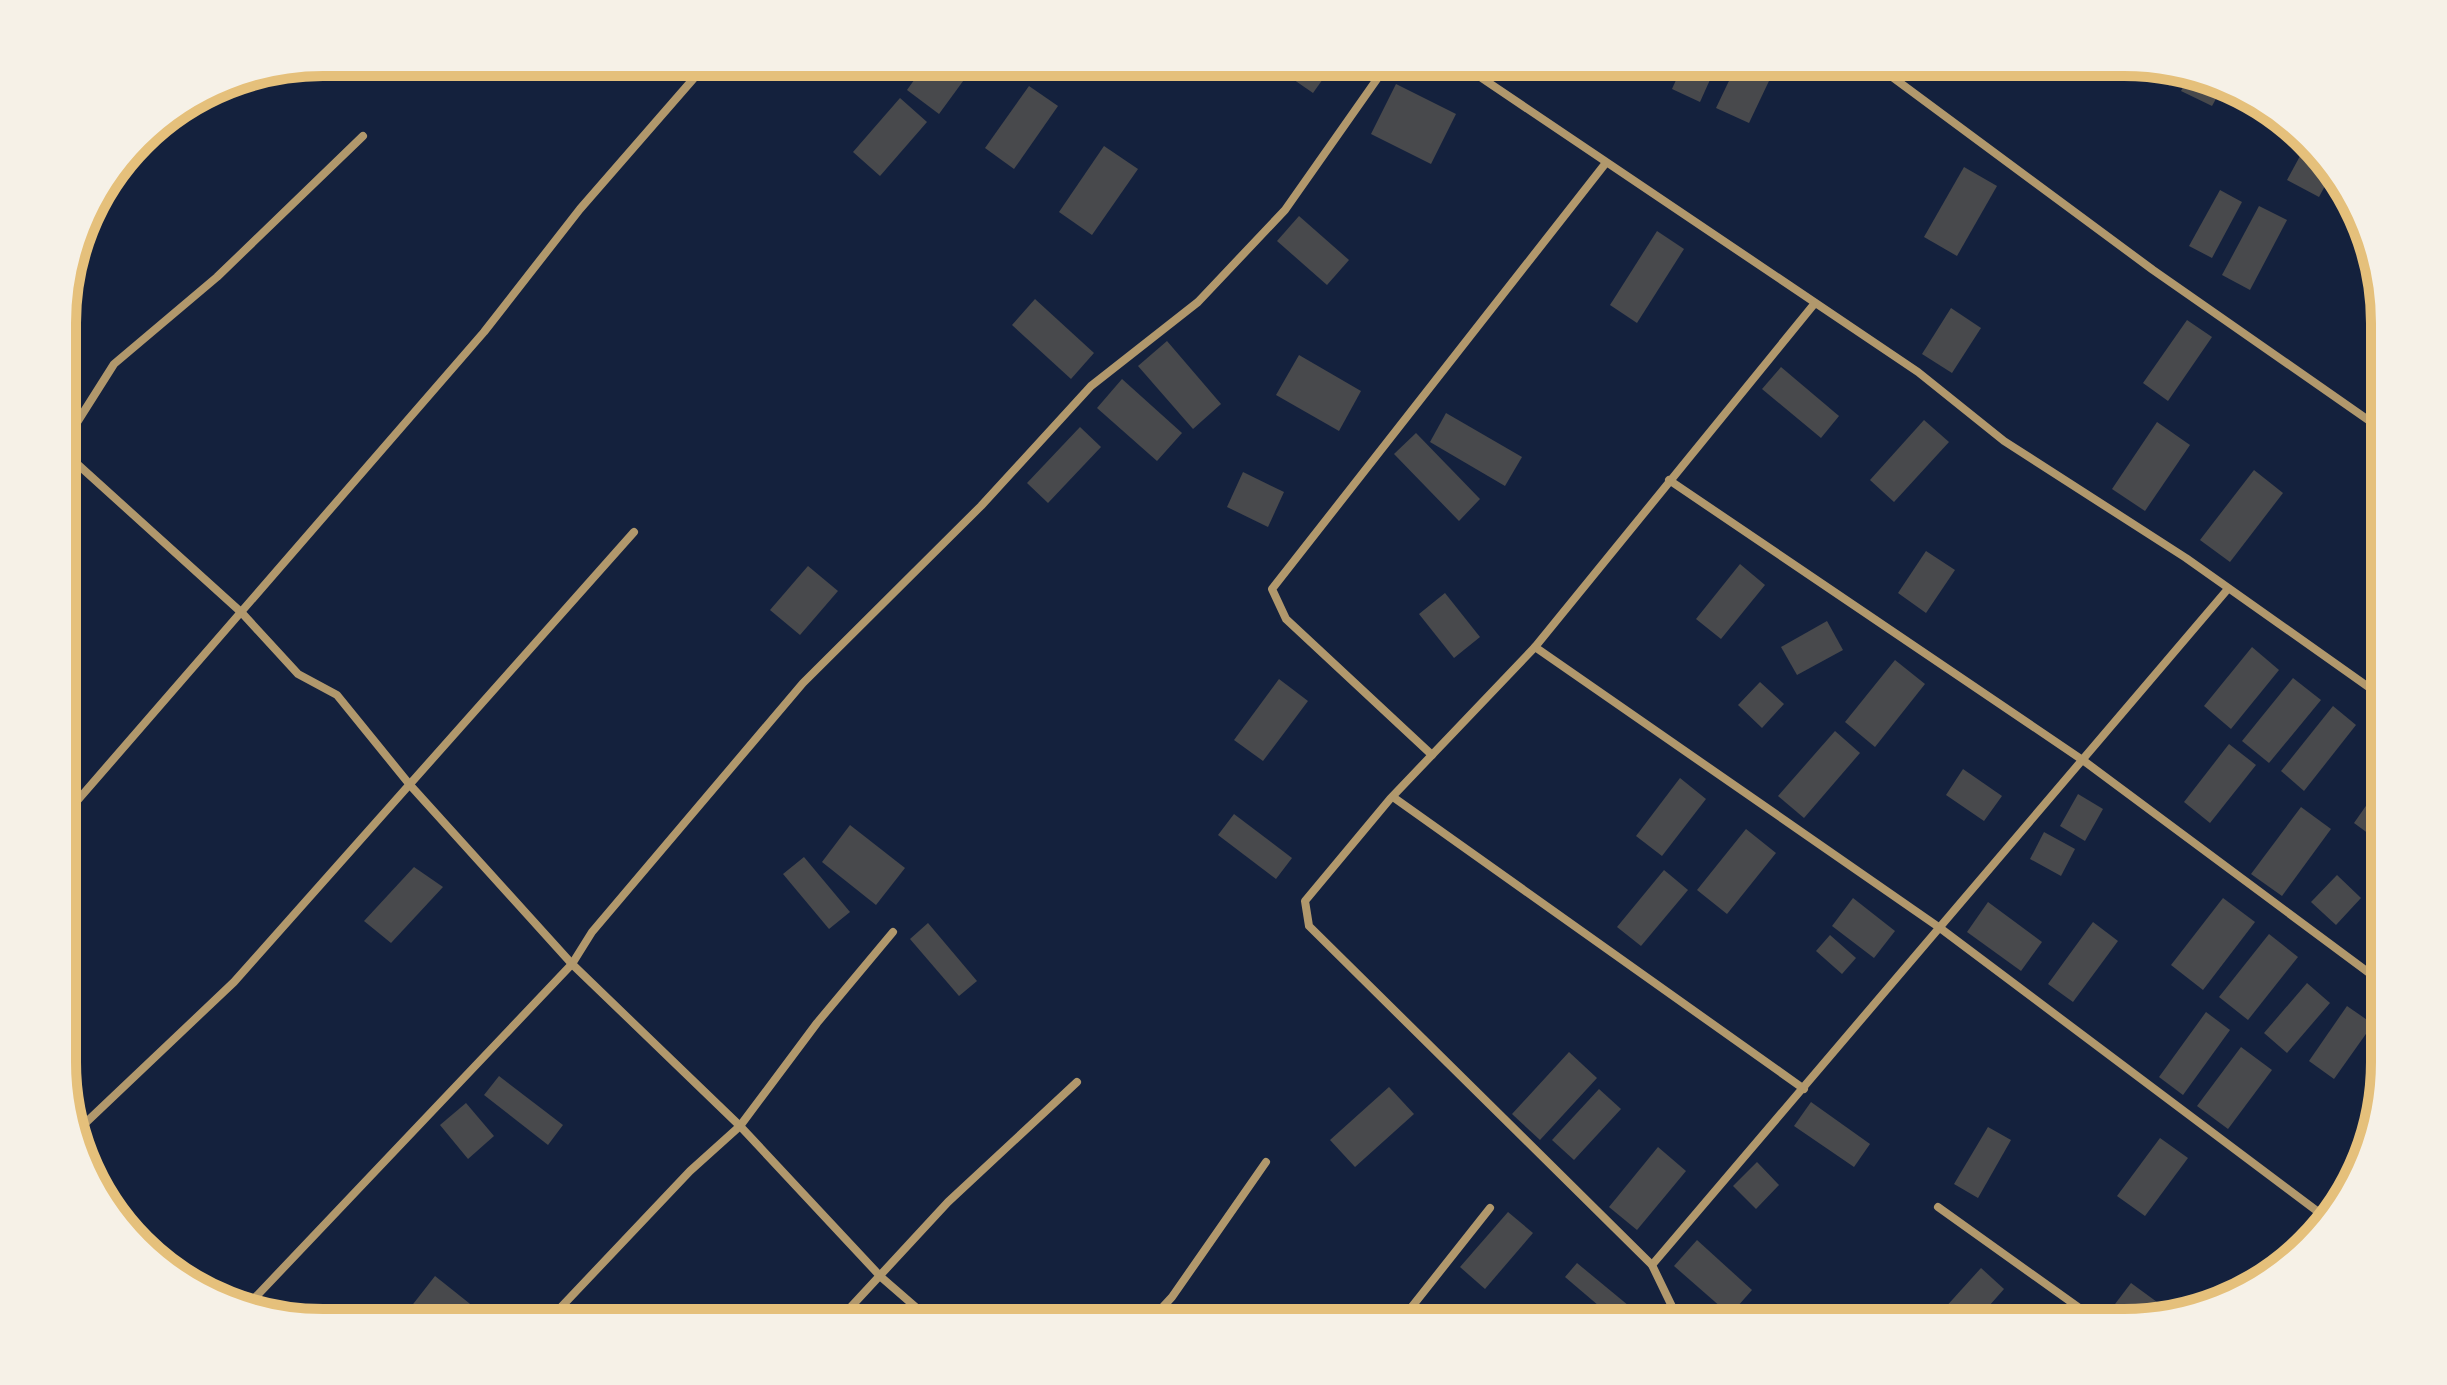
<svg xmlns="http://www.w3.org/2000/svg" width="2447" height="1385" viewBox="0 0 2447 1385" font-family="'Roboto Condensed',sans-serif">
<rect width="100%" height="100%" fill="#14213d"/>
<!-- building -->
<g fill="#48494c">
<path d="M927,62H977L939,114L907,90Z"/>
<path d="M1296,62H1335L1313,93L1287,75Z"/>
<path d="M1684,62H1718L1700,102L1672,89Z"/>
<path d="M1738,62H1778L1749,123L1716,108Z"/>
<path d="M2140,66L2175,76L2170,86L2139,70Z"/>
<path d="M2187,79L2222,88L2212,106L2181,91Z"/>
<path d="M1396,84L1456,114L1431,164L1371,134Z"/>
<path d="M1029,86L1058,106L1014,169L985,148Z"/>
<path d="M900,98L927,122L880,176L853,152Z"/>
<path d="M2306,145L2333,171L2319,197L2287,180Z"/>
<path d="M1104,146L1138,169L1092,235L1059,212Z"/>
<path d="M1964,167L1997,186L1957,256L1924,237Z"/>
<path d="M2220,190L2242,202L2212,258L2189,246Z"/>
<path d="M2259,206L2287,220L2250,290L2222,275Z"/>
<path d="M1299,216L1349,260L1327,285L1277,241Z"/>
<path d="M1657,231L1684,249L1637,323L1610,305Z"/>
<path d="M1035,299L1094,353L1071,379L1012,325Z"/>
<path d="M1951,308L1981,328L1952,373L1922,354Z"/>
<path d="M2187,320L2212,337L2168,401L2143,383Z"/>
<path d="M1167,341L1221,404L1193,429L1138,366Z"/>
<path d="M1299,355L1361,391L1339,431L1276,395Z"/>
<path d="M1781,367L1839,416L1821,438L1762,389Z"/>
<path d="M1122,379L1182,433L1157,461L1097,408Z"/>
<path d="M1446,413L1522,457L1505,486L1430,442Z"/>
<path d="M1924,420L1949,442L1894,502L1870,480Z"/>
<path d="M2157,422L2190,445L2145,511L2112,489Z"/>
<path d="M1080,427L1101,447L1048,503L1027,483Z"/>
<path d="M1416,433L1480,499L1459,521L1394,454Z"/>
<path d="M2254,470L2283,493L2230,562L2200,540Z"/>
<path d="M1243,472L1284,492L1268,527L1227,507Z"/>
<path d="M1926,551L1955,570L1926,613L1898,593Z"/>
<path d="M1740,564L1765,585L1721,639L1696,619Z"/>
<path d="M808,566L838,591L800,635L770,610Z"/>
<path d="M1445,593L1480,637L1454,658L1419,614Z"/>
<path d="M1827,621L1843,650L1797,675L1781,647Z"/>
<path d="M2252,647L2279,670L2231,729L2204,706Z"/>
<path d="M1895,660L1925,684L1875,747L1845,722Z"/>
<path d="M2293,678L2321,700L2269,763L2242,741Z"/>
<path d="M1279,679L1308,701L1263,761L1234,740Z"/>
<path d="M1760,682L1784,704L1762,728L1738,705Z"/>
<path d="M2333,706L2356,725L2304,791L2281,771Z"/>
<path d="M1835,731L1860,753L1804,818L1778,796Z"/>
<path d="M2229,744L2256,765L2210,823L2184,802Z"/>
<path d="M1963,769L2002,796L1984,821L1946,795Z"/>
<path d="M1680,778L1706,799L1662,856L1636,836Z"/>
<path d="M2384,780V845L2354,823Z"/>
<path d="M2078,794L2103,809L2085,841L2060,826Z"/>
<path d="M2301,807L2331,829L2282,896L2251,874Z"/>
<path d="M1234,814L1292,858L1276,879L1218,835Z"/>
<path d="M850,825L905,868L876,905L822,862Z"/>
<path d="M1746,829L1776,853L1727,914L1697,890Z"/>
<path d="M2044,832L2075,849L2061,876L2030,859Z"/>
<path d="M804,857L850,912L829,929L783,874Z"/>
<path d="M414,867L443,887L391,943L364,921Z"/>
<path d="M1664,870L1688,890L1641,946L1617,927Z"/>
<path d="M2337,875L2361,898L2336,925L2311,902Z"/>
<path d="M1853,898L1895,931L1874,958L1832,926Z"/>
<path d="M2223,898L2255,922L2203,990L2171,965Z"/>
<path d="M1988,902L2042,942L2021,971L1967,932Z"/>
<path d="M2093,922L2118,941L2073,1002L2048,984Z"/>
<path d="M928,923L977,981L959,996L910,939Z"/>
<path d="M2269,934L2298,957L2248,1020L2219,997Z"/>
<path d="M1830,935L1856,958L1842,974L1816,951Z"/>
<path d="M2307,983L2330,1003L2287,1053L2264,1033Z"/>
<path d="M2347,1006L2373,1024L2334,1079L2309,1061Z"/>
<path d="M2206,1012L2230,1030L2183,1095L2159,1077Z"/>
<path d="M2241,1047L2272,1070L2228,1129L2197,1106Z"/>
<path d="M1569,1052L1597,1078L1540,1140L1512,1114Z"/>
<path d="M499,1076L563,1125L548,1145L484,1095Z"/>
<path d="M1389,1087L1414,1114L1355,1167L1330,1140Z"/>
<path d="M1599,1089L1621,1109L1574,1160L1552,1140Z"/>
<path d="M1811,1102L1870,1144L1854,1167L1794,1126Z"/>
<path d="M466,1103L494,1136L468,1159L440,1125Z"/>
<path d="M1988,1127L2011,1140L1978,1198L1954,1184Z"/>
<path d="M2160,1138L2188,1158L2145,1216L2117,1196Z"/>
<path d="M1658,1147L1686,1171L1637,1230L1609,1207Z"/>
<path d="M1757,1162L1779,1185L1756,1209L1733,1186Z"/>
<path d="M1508,1212L1533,1233L1485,1289L1460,1267Z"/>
<path d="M1697,1240L1752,1290L1730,1315L1674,1266Z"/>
<path d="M1577,1263L1646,1320L1644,1323H1619L1565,1277Z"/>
<path d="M1981,1268L2004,1289L1974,1323H1937L1934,1320Z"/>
<path d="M435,1276L479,1311L469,1323H428L410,1308Z"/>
<path d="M2131,1283L2172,1313L2132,1322L2112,1308Z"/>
</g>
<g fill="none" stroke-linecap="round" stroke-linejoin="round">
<!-- minor -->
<g stroke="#b1986c" stroke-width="8">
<path d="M1458,62L1918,372L2004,441L2186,558L2384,698"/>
<path d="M1872,62L2153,270L2384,431"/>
<path d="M64,443L114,364L217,277L363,136"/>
<path d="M64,452L242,613L298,674L337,695L410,785L572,964L740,1126L881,1277L934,1323"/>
<path d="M1669,480L2084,761L2384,984"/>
<path d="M1535,647L1940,928L2325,1217"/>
<path d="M1432,755L1286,619L1272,589L1605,164"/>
<path d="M1393,797L1804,1089"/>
<path d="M64,816L484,332L580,209L708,62"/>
<path d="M77,1131L234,982L634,532"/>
<path d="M1938,1207L2099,1322"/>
<path d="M2326,1216L2354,1180"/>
<path d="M1652,1265L2227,590"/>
<path d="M249,1304L572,964L592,932L803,683L981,506L1091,386L1198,302L1285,210L1389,62"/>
<path d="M546,1323L690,1171L740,1126L817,1023L893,932"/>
<path d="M836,1323L948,1202L1077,1082"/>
<path d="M1148,1323L1172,1297L1266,1162"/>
<path d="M1399,1323L1490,1208"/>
<path d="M1680,1323L1652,1265L1309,926L1305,901L1390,799L1535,647L1815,303"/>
</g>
</g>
<!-- crop -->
<path d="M0 0H2447V1385H0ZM323 76H2124A247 247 0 0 1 2371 323V1062A247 247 0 0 1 2124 1309H323A247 247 0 0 1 76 1062V323A247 247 0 0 1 323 76Z" fill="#f6f1e7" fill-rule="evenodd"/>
<path fill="none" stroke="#e5c07b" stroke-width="10" d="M323 76H2124A247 247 0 0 1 2371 323V1062A247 247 0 0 1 2124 1309H323A247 247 0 0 1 76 1062V323A247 247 0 0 1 323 76Z"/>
</svg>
